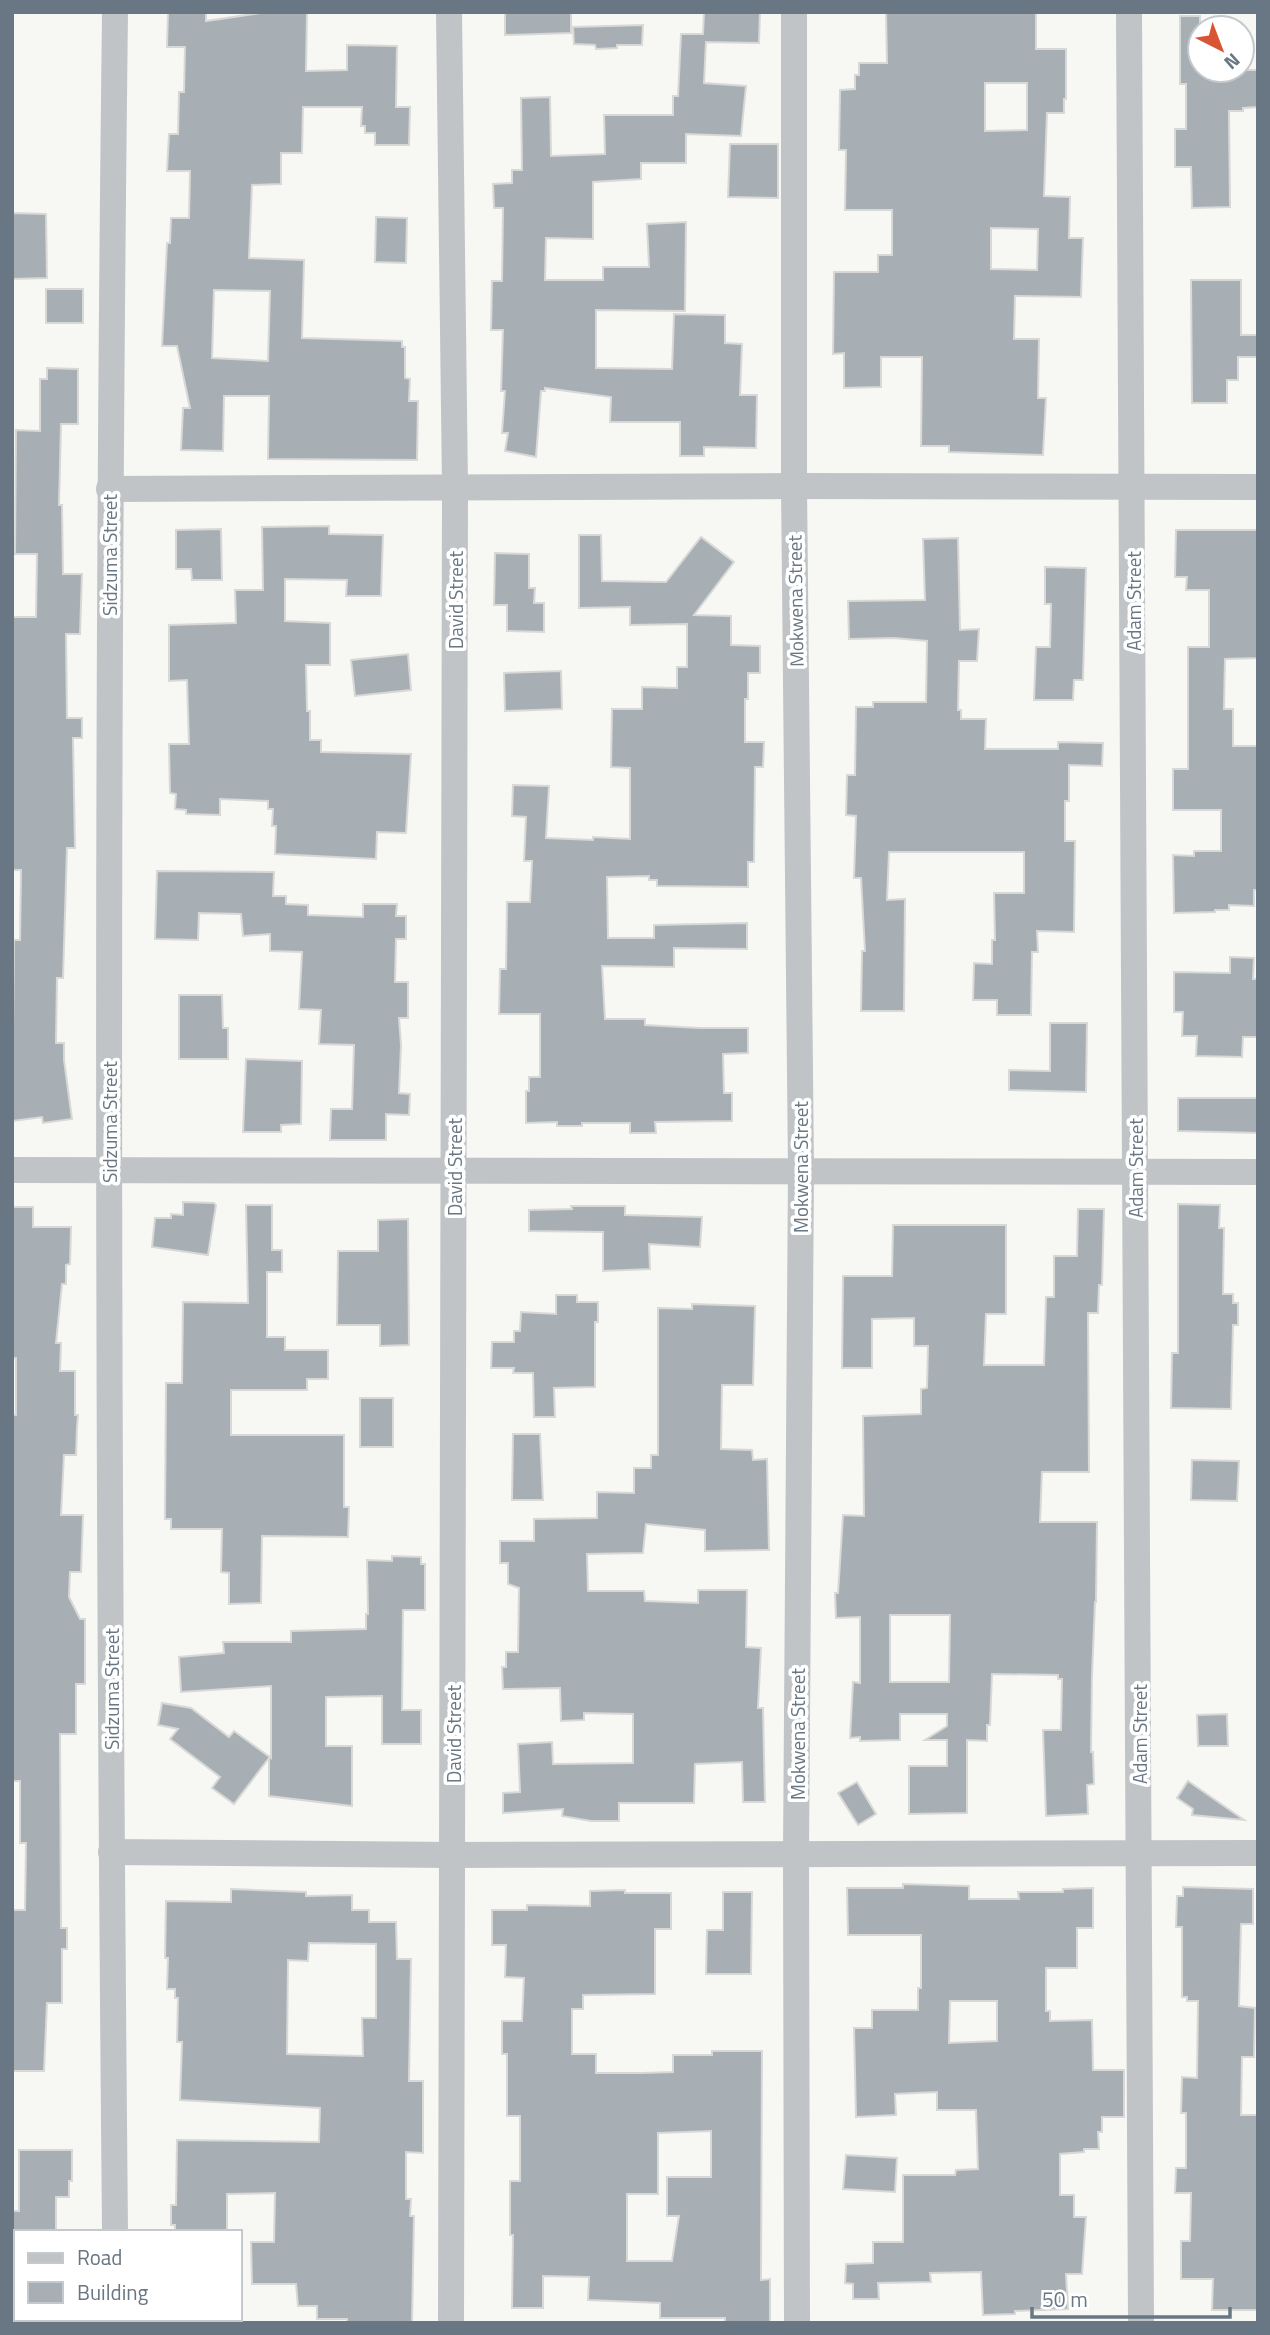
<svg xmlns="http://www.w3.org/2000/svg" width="1270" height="2335" viewBox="0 0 1270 2335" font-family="'Titillium Web',sans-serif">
<rect width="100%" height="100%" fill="#f7f7f4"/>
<!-- building -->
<g fill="#a8afb4" stroke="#d8d8d6" stroke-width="2" fill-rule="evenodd">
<path d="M168,12H206V21L267,12H307L306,71L347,70V45L397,46L396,107H410L409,145H375V133H365V126H361L362,107H303L302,153H281V184L252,185L249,258L304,260L302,338L402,341V347H405V378L410,379L409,401H418L417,460L268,459L269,396H224L223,451L181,450L183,408H190L177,346H162L167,243H170L171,218H189L190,171H167L169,134H178L179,92H184L185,47H167ZM214,290L270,291L268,361L212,358Z"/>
<path d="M505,12H571V33L505,35Z"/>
<path d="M704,12H760L759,43L706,42L704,83L746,86L741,136L686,134V163H641V179L593,182V239L546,238L545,280H603V267H649L647,224L686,222L685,311L596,310V368L672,369L674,314L725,315V343L742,344L740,395H757L756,448L704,447V456H680V422H610L611,397L545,388V391H541L536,457L505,451L508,433H502L505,391H501L503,330H491L492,281H502L503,208H494L493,184L512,183V170H522L521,98L550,97L551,156L605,154L604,115H673V96H678L681,34H703Z"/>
<path d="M886,12H1036V49H1066V99H1064V113H1047L1044,196L1070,197L1069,238H1083L1081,297L1015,296L1014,339H1039L1038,398H1046L1043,455L949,452V446H921L922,357H881V387L844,388V353L833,354L834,272H878V255H892V210H845L846,150H839L840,90L855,89V75H859V63H887ZM985,83H1027V130L985,131ZM991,228L1038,229L1037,270L991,269Z"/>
<path d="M1180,16H1200V70H1258V107L1243,108V111H1229L1230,207L1192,208L1191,167H1175V129H1186V84H1180Z"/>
<path d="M643,25L642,45H617V48L596,49L595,45L574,44L573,27Z"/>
<path d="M730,144H778V198L728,197Z"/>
<path d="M12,213L46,214L47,278L12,279Z"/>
<path d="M376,217L407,218L406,263L375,262Z"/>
<path d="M1191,280H1241V335H1258V357H1238V380H1227V403H1192Z"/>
<rect x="46" y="289" width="37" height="34"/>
<path d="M47,368L78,369V424H61L59,505H62L63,574H82L80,634H66L67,718H82V738H73L75,848H67L63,978H57L56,1043H64V1060L72,1119L43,1123L42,1117L12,1121L14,940H20L21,870H12V617H36L37,554H15L16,430L40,431V379H47Z"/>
<path d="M329,526V534L383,535L381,596H346L347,580L285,579V621L330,623V665H306L307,711H310V740H321V752L411,754L406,833L377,832L376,859L275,854L276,826H272L273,809H268V801L220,799V815L186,814V810L175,809L176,794L170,793L169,744H189L187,680L169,681V625L236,623L235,590H263L262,527Z"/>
<path d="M221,529L222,580H192L191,569H176V530Z"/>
<path d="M1176,530H1258V658L1225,659L1224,709H1233V746H1258V890H1254V906L1229,905V910H1215V912L1174,913L1173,855L1194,856V851H1221V810H1173V769H1188V647H1209V590H1186L1187,577H1175Z"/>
<path d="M579,535H601L602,581L666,582L701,537L734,562L694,615L731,616V645L760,646V673H748V699H745V742H764L763,767H755L754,862H748V887L657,886V880H649V876L607,877L608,938H654V925L747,923V949L674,948V967L602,966L605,1019H645V1025L699,1028H748V1053L723,1054L724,1093H732V1121L655,1122L656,1133H630V1123H582V1126H557V1122L526,1123V1091H529V1077H540V1014H499L500,969H506L507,902H530L532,861H524L526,817L512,816L513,785L549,786L546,838L593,840V837L630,839V768L611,767L612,709H642V687L677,688V667H687V624L630,625V607L579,608Z"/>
<path d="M958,538L960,630L979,629L977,661H959L958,710H961V719H986L985,749H1058V742L1103,743L1102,766L1069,765V801H1065V841H1075L1074,932L1037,931L1038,952H1032L1031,1015H997V1000H973L974,963L992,964V940H995L994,893H1024V852H889L887,900L905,899L904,1011H861L862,951H865L861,878H854L856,816L846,815L847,775H855L856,707H873V702H926L927,641L894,638L849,639L848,601L925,600L923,539Z"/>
<path d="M495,553L529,554V588H535L534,603H544V632L507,631V605H494Z"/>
<path d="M1045,567L1086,568L1083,680H1074L1073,700H1034L1036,647H1050L1051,604H1045Z"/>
<path d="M408,654L411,690L355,696L351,660Z"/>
<path d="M561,671L562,709L505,711L504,673Z"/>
<path d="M157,871L274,872L273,896H286V904L308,905V915L363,917V904H397L396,916H406V939H396L395,982H408V1018H399L401,1045L399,1093L410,1094L409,1115L386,1114V1140H330L331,1109H352L354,1045L319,1044L321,1010L299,1009L302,952L270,951V934L243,936L241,914L199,913L198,940L155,939Z"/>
<path d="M1230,957L1254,958L1253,979H1258V1037H1243L1242,1057L1196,1056L1197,1036H1182L1183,1012H1174V972L1230,973Z"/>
<path d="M179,995H222L223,1028H228V1059H179Z"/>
<path d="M1050,1023H1087L1086,1092L1009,1090V1070L1050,1071Z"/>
<path d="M246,1059L302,1061L301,1124L281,1125V1132H243Z"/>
<path d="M1178,1098H1258V1133L1178,1131Z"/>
<path d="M183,1202L214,1203L216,1205L208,1255L152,1247L155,1218H171V1214L183,1215Z"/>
<path d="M1178,1204L1220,1205L1219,1228H1224L1223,1294H1233V1303H1238V1325H1233L1231,1409L1171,1408L1172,1353H1178Z"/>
<path d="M246,1205H272V1250H282V1272H267V1337H285V1350H328V1379H307V1390H231V1435H344V1507H349L348,1537L262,1536L261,1603L229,1604V1573L221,1572L222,1529H171V1519H165L166,1383H182L183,1302L248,1303Z"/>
<path d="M571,1206H625V1215L702,1217L700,1247L649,1244L650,1269L603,1271V1232L529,1231V1210L572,1209Z"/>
<path d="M12,1207H33V1227H71L70,1264L66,1265V1284H62L56,1343H61L60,1371H75V1415H78L77,1427L76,1455H64L61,1515H83L81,1572H70L69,1597L80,1619H85V1684H76V1734H60L61,1928H67V1949H62V2003H47L44,2071H12V1910H25L26,1843H20V1781H13L12,1415H16V1358H12Z"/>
<path d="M1078,1209H1104L1102,1285H1099L1098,1313H1088L1089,1472H1042L1040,1522H1097L1096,1602H1095L1092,1676L1091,1752H1093L1094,1784L1087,1785L1088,1814L1046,1816L1043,1730H1061L1062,1679H1058V1675L992,1674L990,1725H987V1741L967,1740V1813L909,1814V1766H947V1740H925L947,1726V1714H900V1740L860,1741V1737L850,1738L853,1682L860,1683V1617L836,1618L835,1593H838L843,1515L864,1516L863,1416L921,1414V1389L927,1388L928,1346H914V1318L872,1319V1368H842L843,1276H892L893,1225H1006V1314H986L984,1365H1044L1046,1297H1054V1256H1077ZM890,1615H950L949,1682H890Z"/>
<path d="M408,1219L409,1345L380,1346V1325H337L338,1251H378V1220Z"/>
<path d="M556,1295H577V1302H598V1322H595V1387L554,1388L555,1417H534L533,1373H513L514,1368H491L492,1342H514V1331H520L521,1312L556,1314Z"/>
<path d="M692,1304L755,1306L753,1385H722L721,1449L752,1450L753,1460L767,1459L769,1550L705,1551V1530L646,1524L643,1553L587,1554L588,1591H644L645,1601L698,1603V1590H747L746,1647L761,1648L758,1708H763L765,1802H743L742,1762L695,1764L694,1803H619V1821H591L562,1816L563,1809L503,1813V1793L520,1792L518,1744L552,1742L553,1764L633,1763V1714L584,1713V1720L561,1721L560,1688L503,1689L502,1667H506V1652H518L519,1588L508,1584V1563H500V1541H534V1519L597,1518V1492L634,1493V1468H651V1455H658V1308L692,1309Z"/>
<rect x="360" y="1398" width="33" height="49"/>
<path d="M513,1434H540L543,1500H512Z"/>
<path d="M1192,1460L1239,1461L1237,1501L1191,1500Z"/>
<path d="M392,1556L421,1557V1564H425V1610H403L402,1710H421V1744H382V1696L326,1697V1746H352V1806L269,1796V1758L234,1804L212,1788L220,1777L170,1739L178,1729L158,1725L162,1703L191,1708L229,1737L234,1731L271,1758V1686L181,1692L179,1657L224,1653L223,1642H291V1631L366,1629V1614H368L367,1560L392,1561Z"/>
<path d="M1227,1714L1228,1746H1198L1197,1715Z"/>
<path d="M1188,1781L1244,1820L1192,1815L1193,1809L1177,1798Z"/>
<path d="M857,1782L876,1814L858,1825L838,1793Z"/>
<path d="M903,1884L969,1886V1899H1019L1018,1892H1063V1889L1093,1888V1928H1077V1968H1046V2011H1050V2021L1092,2020L1093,2070H1124V2117H1102V2132H1098L1099,2149H1084V2152L1060,2154V2195H1074V2217H1086L1082,2274H1066L1068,2309L1015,2311V2314L983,2315L981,2272L930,2273L931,2282L878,2283L879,2299H853V2284L845,2283L846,2264L873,2263V2242H903V2175H955L956,2170L978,2169L976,2110H937V2092L895,2094L896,2115L856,2117L854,2028H872V2010H918V1988H921V1935H848L847,1888H903ZM950,2001H997V2041L949,2043Z"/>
<path d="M1183,1887L1253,1889V1924H1241L1239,2006L1255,2008L1254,2057H1242L1241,2115H1258V2310H1212L1213,2279H1181V2241H1190L1191,2193H1175L1176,2168H1186V2113H1181L1182,2077L1197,2078L1198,2001H1187V1997H1182V1927H1176L1177,1896H1183Z"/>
<path d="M231,1889L306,1892V1896L352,1895V1910H369V1922H396L397,1959H411L409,2081H423V2153L406,2152V2199H411L410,2216H414L412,2323H347V2319H317V2306H298L296,2284H252L251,2242H274L275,2193L227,2194V2232H175V2225H171V2205H176L177,2140L319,2142L320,2108L180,2100L182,2042H177L178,1998H175V1989H167L168,1958H165L166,1901L231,1902ZM309,1943L376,1944V2018H362L363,2056L287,2054L288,1960L308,1961Z"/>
<path d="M625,1890V1893H671V1929H655V1994L583,1995V2009H572V2054H596V2073H642L673,2072V2055H712V2051H762L761,2280L770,2279V2323H725V2318H660V2303L588,2300L589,2277L543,2276V2308H512L513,2235H510V2181H520V2116H507V2054H502V2021H522L524,1978L505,1977L506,1945H492V1910H527V1905L590,1906V1891ZM711,2131V2177H667V2216H679L672,2261H627V2194H658V2133Z"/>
<path d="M723,1892H752L751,1974H706L707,1930H723Z"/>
<path d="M19,2150H72V2181H69V2197H56V2232H13V2211H19Z"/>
<path d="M846,2155L897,2158L895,2192L843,2189Z"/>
</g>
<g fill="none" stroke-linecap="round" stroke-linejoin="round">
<!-- street -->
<g stroke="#c0c4c7" stroke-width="26">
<path d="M449,12L455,488L451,2323"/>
<path d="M794,12V486L801,1171L796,1853L797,2323"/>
<path d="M1129,12L1141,2323"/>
<path d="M109,489L794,486L1258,487"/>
<path d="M12,1170L1258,1172"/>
<path d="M111,1852L453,1855L1258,1853"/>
<path d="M115,2232C108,1492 106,752 115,12"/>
<path d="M116,2319V2323"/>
</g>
</g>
<g text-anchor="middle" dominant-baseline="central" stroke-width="7" stroke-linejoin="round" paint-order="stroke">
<!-- street labels -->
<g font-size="19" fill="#687783" stroke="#fff">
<text transform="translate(109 555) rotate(-90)">Sidzuma Street</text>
<text transform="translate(455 600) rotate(-90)">David Street</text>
<text transform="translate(795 601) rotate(-91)">Mokwena Street</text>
<text transform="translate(1133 601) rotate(-90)">Adam Street</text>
<text transform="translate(109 1122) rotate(-90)">Sidzuma Street</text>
<text transform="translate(454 1167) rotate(-90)">David Street</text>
<text transform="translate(800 1167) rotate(-90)">Mokwena Street</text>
<text transform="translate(1135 1168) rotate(-90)">Adam Street</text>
<text transform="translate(111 1689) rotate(-90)">Sidzuma Street</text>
<text transform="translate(453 1734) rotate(-90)">David Street</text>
<text transform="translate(797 1734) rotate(-90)">Mokwena Street</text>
<text transform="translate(1139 1734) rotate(-90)">Adam Street</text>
</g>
</g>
<!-- border -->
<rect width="1270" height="2335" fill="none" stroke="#687783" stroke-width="28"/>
<!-- legend -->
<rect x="14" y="2230" width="228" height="91" fill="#ffffff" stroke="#c3c9cd" stroke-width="2"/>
<rect x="28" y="2253" width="35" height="10" fill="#c0c4c7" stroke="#c3c9cd" stroke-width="2"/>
<text x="77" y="2265" font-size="21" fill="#687783">Road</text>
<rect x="28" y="2282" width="35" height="21" fill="#a8afb4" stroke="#c3c9cd" stroke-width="2"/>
<text x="77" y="2300" font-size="21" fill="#687783">Building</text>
<!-- north arrow -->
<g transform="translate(1221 49) rotate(138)"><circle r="33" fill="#ffffff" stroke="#c3c9cd" stroke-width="2"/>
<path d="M0-5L12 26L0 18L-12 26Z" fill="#d85533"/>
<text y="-10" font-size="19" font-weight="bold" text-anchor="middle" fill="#687783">N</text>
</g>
<!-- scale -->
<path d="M1032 2307v10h198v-10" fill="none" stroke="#687783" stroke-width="3.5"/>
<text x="1042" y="2307" font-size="21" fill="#687783" stroke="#ffffff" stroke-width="5" paint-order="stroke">50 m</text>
</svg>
